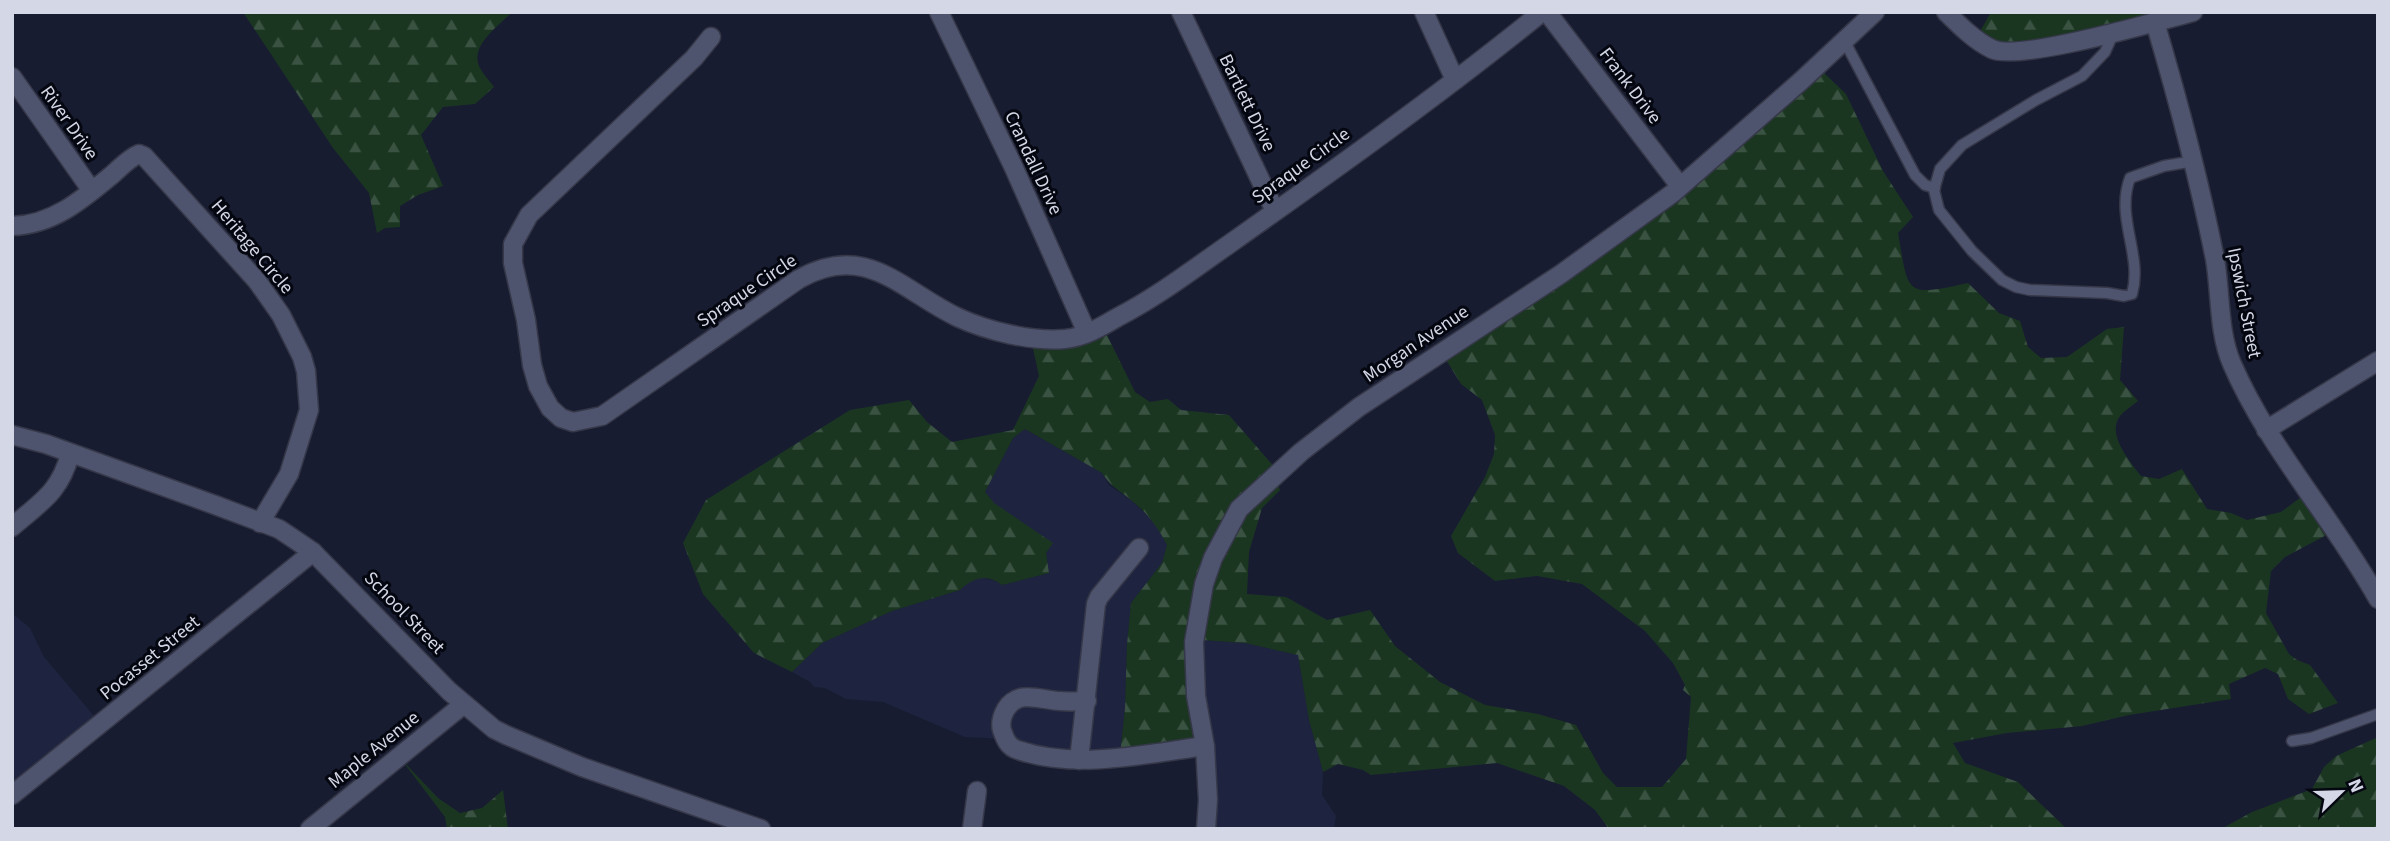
<svg xmlns="http://www.w3.org/2000/svg" width="2390" height="841" viewBox="0 0 2390 841" font-family="'Source Sans 3',sans-serif">
<defs>
<pattern id="forest-firs" width="22" height="20" patternUnits="userSpaceOnUse" patternTransform="scale(1.75)"><rect width="22" height="20" fill="#1a3621"/><path d="M5 1l3.5 6h-7zM16 11l3.5 6h-7z" fill="#3a5241"/></pattern>
</defs>
<rect width="100%" height="100%" fill="#171c30"/>
<!-- built -->
<g fill="#1e243f">
<path d="M1025,429L1102,473L1109,485L1132,501L1156,524L1167,545L1162,563L1131,603L1127,644L1125,708L1120,755L1072,759L1004,739L965,737L883,702L846,699L825,688L814,687L810,682L792,672L822,643L892,611L960,590L968,582L980,577L996,581L1002,585L1049,573L1046,553L1052,543L993,503L985,492L1013,438Z"/>
<path d="M12,613L30,628L44,657L100,723L12,796Z"/>
<path d="M1200,640L1245,643L1298,655L1309,720L1323,772L1322,795L1336,816L1334,829H1209Z"/>
</g>
<!-- forest -->
<g fill="url(#forest-firs)">
<path d="M243,12H512C500,25 473,43 478,63C480,71 489,80 494,87L475,104L443,107L421,135L443,186L418,195L400,206V227L385,228L377,233L369,193L333,148Z"/>
<path d="M1991,12H2194L2013,51L1978,35Z"/>
<path d="M1819,68L1846,94L1883,171L1913,217L1898,233C1909,295 1904,297 1968,283L1999,313L2020,321L2028,347L2041,358L2067,357L2107,329L2124,327L2120,380L2138,401C2132,406 2125,410 2120,416C2106,434 2130,462 2141,476L2159,479L2182,469L2207,509L2231,513L2247,520L2281,512L2308,492L2334,531L2285,557L2271,571L2266,613L2289,654L2297,660L2310,665L2338,703L2309,714L2288,699L2278,674L2265,668L2229,684L2231,699L2129,715L2082,726L2007,733L1953,743L1965,763L2018,782L2067,829H1609L1595,810L1564,786L1497,763L1371,775L1363,770L1338,764L1323,772L1309,720L1298,655L1245,643L1201,640L1206,738L1120,755L1125,708L1127,644L1131,603L1162,563L1167,545C1158,527 1147,513 1131,500C1120,491 1110,486 1102,473L1025,429L1013,438L985,492L994,503L1053,543L1046,553L1049,573L1002,585C987,573 973,578 960,590L892,611L822,643L792,672L754,653L703,594L683,543L706,500L850,410L909,400L927,422L952,442L1013,430L1039,376L1031,339L1103,327L1135,392L1150,402L1168,399L1181,410L1229,415L1277,470L1276,480L1280,490L1262,508L1249,552L1247,594L1286,597L1327,620L1370,610L1395,646L1440,682L1485,705L1538,714L1576,725L1603,773L1617,787H1662L1686,759L1691,697L1683,690L1685,685L1673,663L1645,631L1582,584L1537,576L1495,581L1458,553L1451,536L1485,477L1494,454L1495,435L1482,400L1461,384L1443,355L1644,218Z"/>
<path d="M2378,737V829H2221L2252,812L2312,789L2324,767L2336,756Z"/>
<path d="M401,759L438,798L460,813L482,808L503,790L508,829H447L445,817Z"/>
</g>
<g fill="none" stroke-linecap="round" stroke-linejoin="round">
<defs>
<g id="service">
<path d="M2114,32L2105,52L2082,76L2036,100L1962,145L1940,169L1934,190L1939,210L1972,251L2002,280L2016,287L2030,290L2107,293L2124,296L2132,294C2143,255 2115,218 2130,178L2164,166L2194,161"/>
<path d="M1844,40L1915,175L1925,185L1935,188"/>
<path d="M2292,741L2311,738L2378,714"/>
</g>
<g id="minor">
<path d="M939,12L1014,168L1087,333"/>
<path d="M1181,12L1275,211"/>
<path d="M1424,12L1455,80"/>
<path d="M1547,12L1680,186"/>
<path d="M1946,12C1959,25 1975,41 1992,49C2019,62 2158,21 2193,12"/>
<path d="M2155,22C2178,100 2199,179 2215,259C2221,293 2218,332 2232,364C2269,449 2333,518 2378,599"/>
<path d="M711,37L694,58L529,215L513,244V263L526,320L532,365L538,386L550,408L561,418L573,422L602,416L799,279C866,241 901,290 957,317C987,331 1032,342 1065,339C1085,337 1101,327 1118,317C1157,297 1192,270 1228,245C1334,170 1441,94 1542,12"/>
<path d="M12,77L92,191"/>
<path d="M12,226C53,225 83,199 113,174C121,167 129,158 139,154L144,156L257,281L281,315L302,357L306,371L309,410L289,474L260,523"/>
<path d="M2266,430L2378,361"/>
<path d="M12,435L46,444L215,505L279,529L294,539L313,552L449,691L494,729L506,735L582,767L761,829"/>
<path d="M12,527C41,502 60,492 70,454"/>
<path d="M1087,701C1078,701 1069,702 1060,701C1040,700 1019,689 1006,709C1002,716 1000,723 1002,730C1005,739 1008,747 1018,750C1077,770 1145,754 1205,746"/>
<path d="M1079,760L1096,604L1099,597L1139,548"/>
<path d="M12,795L313,552"/>
<path d="M310,829L464,704"/>
<path d="M972,829L977,791"/>
</g>
<path id="tertiary" d="M1206,829L1208,800L1205,746L1196,696L1194,642L1204,584L1213,558L1239,509L1301,452L1359,407L1561,274L1673,193L1801,81L1875,12"/>
</defs>
<!-- service casing -->
<use href="#service" stroke="#363849" stroke-width="13"/>
<!-- minor casing -->
<use href="#minor" stroke="#363849" stroke-width="21"/>
<!-- tertiary casing -->
<use href="#tertiary" stroke="#363849" stroke-width="21"/>
<!-- service -->
<use href="#service" stroke="#4e546d" stroke-width="10"/>
<!-- minor -->
<use href="#minor" stroke="#4e546d" stroke-width="18"/>
<!-- tertiary -->
<use href="#tertiary" stroke="#4e546d" stroke-width="18"/>
</g>
<g text-anchor="middle" dominant-baseline="central" stroke-width="6" stroke-linejoin="round" paint-order="stroke">
<!-- street labels -->
<g font-size="19" fill="#d3d7e6" stroke="#050710">
<text transform="translate(1630 86) rotate(53)">Frank Drive</text>
<text transform="translate(1247 103) rotate(64)">Bartlett Drive</text>
<text transform="translate(69 123) rotate(55)">River Drive</text>
<text transform="translate(1033 163) rotate(65)">Crandall Drive</text>
<text transform="translate(1301 166) rotate(-36)">Spraque Circle</text>
<text transform="translate(252 247) rotate(50)">Heritage Circle</text>
<text transform="translate(747 291) rotate(-34)">Spraque Circle</text>
<text transform="translate(2244 303) rotate(79)">Ipswich Street</text>
<text transform="translate(1416 344) rotate(-34)">Morgan Avenue</text>
<text transform="translate(404 613) rotate(46)">School Street</text>
<text transform="translate(150 658) rotate(-39)">Pocasset Street</text>
<text transform="translate(374 750) rotate(-39)">Maple Avenue</text>
</g>
</g>
<!-- border -->
<rect width="2390" height="841" fill="none" stroke="#d3d7e6" stroke-width="28"/>
<!-- north arrow -->
<g transform="translate(2341 792) rotate(67)" stroke="#050710" stroke-width="5" paint-order="stroke">
<path d="M0-5L12 26L0 18L-12 26Z" fill="#d3d7e6"/>
<text y="-10" font-size="19" font-weight="bold" text-anchor="middle" fill="#d3d7e6">N</text>
</g>
</svg>
